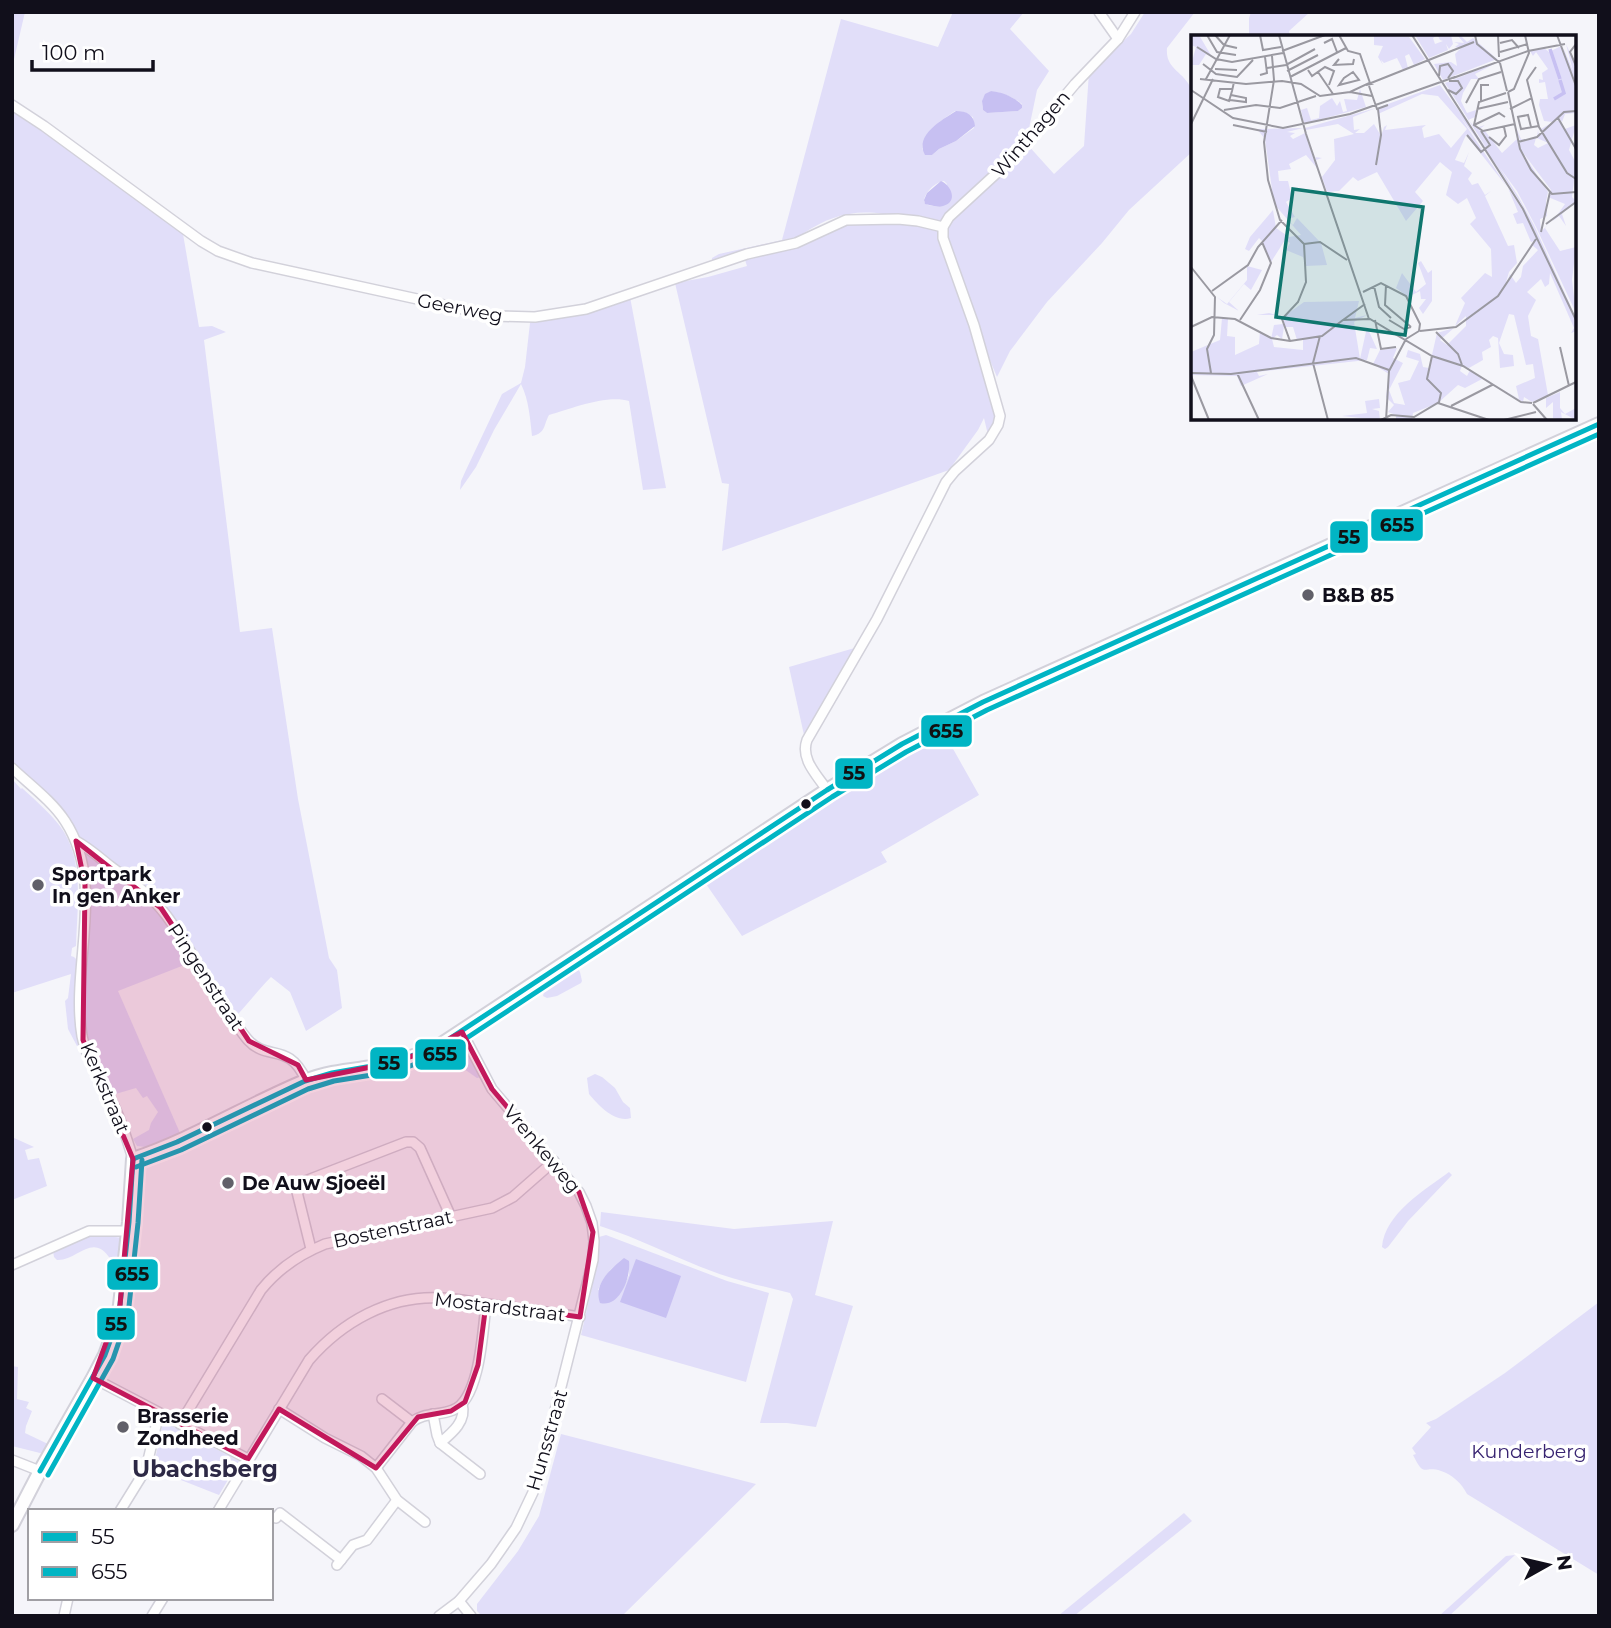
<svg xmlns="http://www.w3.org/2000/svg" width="1611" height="1628" viewBox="0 0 1611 1628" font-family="Montserrat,sans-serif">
<rect width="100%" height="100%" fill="#f5f5fa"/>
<!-- green -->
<g fill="#e1def9" fill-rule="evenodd">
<path d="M12,12H25L12,68Z"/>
<path d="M953,12H1024L1010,29L1049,71L1037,90L1026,143L1054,174L1084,146L1089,72L1131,34L1145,12H1195L1167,48C1165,70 1184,71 1191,89C1196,101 1193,136 1193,151L1129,210L1102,243L1047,302L1010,351L997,377L970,313L1000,419L988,435L984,418L978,430L949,470L722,551L729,484L722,483L675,283L708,277L747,266L745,260L777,251L836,226L851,223H882L883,214C853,209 828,217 804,233V236L792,240L756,248L712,261V258L719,254L782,240L841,19L938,47ZM991,91C1003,93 1013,97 1022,104V108L1018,111L987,113L983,110C981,100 983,96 991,91ZM955,111L964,112L973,117L974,128L956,141L939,149L932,155L922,149C924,130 941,121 955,111ZM944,181L947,184L939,207L928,205L924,202C924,193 935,182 944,181Z"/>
<path d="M1251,12H1310L1289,31L1290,37H1249V18Z"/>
<path d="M12,104L183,234L199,327L212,326L226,332L204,340L240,632L272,628L298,799L329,958L337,970L342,1008L306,1031L290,992L271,977C258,990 247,1005 234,1018L168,915L83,843L64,815L12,763Z"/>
<path d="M630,297L666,488L643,490L629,401C607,394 570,409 549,415C543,426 546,433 532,436C530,419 529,400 521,384L494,430L476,467L460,490L461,481L466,470L502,394L521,383L525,367L530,323L533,320Z"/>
<path d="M858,647L804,735L789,667Z"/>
<path d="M943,731L979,795L881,852L887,862L742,936L706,884V881C750,850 796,821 841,792C875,771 908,749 943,731Z"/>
<path d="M12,779L21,789L22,788C36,801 54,816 64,832C84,865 77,909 76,946L72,948L71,956L74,957L78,961L81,1044L77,1046L68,1029L65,1001L68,998L71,974L12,993Z"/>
<path d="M82,849L156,905L192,962L118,991L180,1133L145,1147L137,1146L133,1139L149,1130L151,1123L158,1112L147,1096L143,1098L136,1088L112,1095L93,1063L85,1029L83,1008L88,876Z"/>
<path d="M575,968H577L580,972L582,981L581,983L557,996L547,998L543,996L545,987Z"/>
<path d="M459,1040L463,1043L481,1077L477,1078L437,1050L453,1041Z"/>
<path d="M595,1074L602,1077L615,1088L623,1102L630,1108L631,1118C615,1123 599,1106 589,1094L587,1078Z"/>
<path d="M12,1137L34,1147L25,1150L28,1160L39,1158L47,1186L12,1200Z"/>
<path d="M1449,1172L1452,1175L1408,1221L1388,1247L1385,1249L1382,1247C1385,1213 1425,1190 1449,1172Z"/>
<path d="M601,1212L734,1229L833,1221L815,1295L853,1306L816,1427L787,1423H760L793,1299L790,1293C771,1288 751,1284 732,1278C686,1264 645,1240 600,1226Z"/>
<path d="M99,1235L123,1238L120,1260H111C93,1231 78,1261 57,1260L54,1257L53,1251L86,1236Z"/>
<path d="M606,1235L727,1281L769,1293L746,1382L581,1335L593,1283L599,1237ZM629,1261V1275L620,1294L598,1290C604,1276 613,1262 629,1261Z"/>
<path d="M1599,1302V1575L1467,1494C1462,1484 1452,1474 1441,1471C1423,1465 1425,1479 1413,1455L1416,1454L1412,1448L1431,1427L1426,1423L1436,1419L1505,1373Z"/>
<path d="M12,1366L18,1367L17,1399L29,1402L26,1408L32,1411L26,1426L25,1433L48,1444L44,1454L12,1446Z"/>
<path d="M166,1423L239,1461L219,1495L153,1469L159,1441H165L167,1434L161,1433L162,1426Z"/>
<path d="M561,1434L756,1484L622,1616H482L477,1611V1604L518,1551L539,1516Z"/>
<path d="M1184,1513L1192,1521L1074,1616H1058Z"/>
<path d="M1515,1555L1449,1616H1439L1506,1556Z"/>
</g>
<!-- water -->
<g fill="#c7c0f2">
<path d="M991,91C1002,92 1014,97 1022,105V108L1018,111L987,113L983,110L982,101L985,94Z"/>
<path d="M956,111C967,111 974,115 975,126L956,141L939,149L932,155H925C914,135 942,120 956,111Z"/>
<path d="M941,181C952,186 958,202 943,206C937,208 931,205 925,204L924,200L927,193Z"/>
<path d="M624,1258L629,1261C631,1277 620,1308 600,1303C593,1283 611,1269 624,1258Z"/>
<path d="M636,1259L681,1276L666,1318L620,1302Z"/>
</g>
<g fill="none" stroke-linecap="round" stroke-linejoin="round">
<defs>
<g id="street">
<path d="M1099,12L1118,39"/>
<path d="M12,105L44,126L201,241L218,251L252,263L495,316L535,317L586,309L747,254L796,243L846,220L898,219L918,221L943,227"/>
<path d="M12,768C30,785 52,801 65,821C107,885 70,966 82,1036C87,1061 102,1081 113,1104C122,1121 127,1140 133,1159"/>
<path d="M827,790C817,775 800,759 807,740L877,619L946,482L955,471L989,440L998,425L1000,416L974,325L943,238V227L949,217L1012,159L1075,84L1118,39L1135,12"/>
<path d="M76,841C89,848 99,857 110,866C131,881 150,894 166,915C189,946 207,982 229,1014C235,1022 241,1032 248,1040C268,1062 288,1041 306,1080"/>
<path d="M311,1249L297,1192L300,1183L406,1142H413L420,1148L451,1217"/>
<path d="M12,1265L89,1231H128"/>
<path d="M93,1378L248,1459"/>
<path d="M382,1399L412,1422"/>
<path d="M279,1409L325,1438L361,1456L376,1468L397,1500L425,1522"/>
<path d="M433,1414L437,1435L440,1443L480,1474"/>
<path d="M180,1424L261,1290C278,1269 300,1254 325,1244L492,1208L513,1197L554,1161"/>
<path d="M440,1443C452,1433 467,1421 462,1404"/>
<path d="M12,1460L40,1471"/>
<path d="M376,1468L412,1422C424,1412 439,1416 453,1410C480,1400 483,1329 486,1304"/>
<path d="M120,1511L146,1469L159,1413"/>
<path d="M218,1511L309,1360C342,1322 389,1295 441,1298C459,1299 476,1302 494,1305C523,1309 551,1312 580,1317"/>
<path d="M276,1518L280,1513L341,1560"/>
<path d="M337,1565L353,1545L367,1540L397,1500"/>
<path d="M459,1601L471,1616"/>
<path d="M64,1616L68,1598"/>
<path d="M152,1616L163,1598"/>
<path d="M439,1616L459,1601L491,1564L516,1528L536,1486L593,1260L594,1241L592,1223L586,1206L579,1192L492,1089L462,1032"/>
</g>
<path id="secondary" d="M12,1525L40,1471L93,1378L105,1355L116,1325L120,1305L129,1222L133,1159C193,1139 247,1105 305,1081C329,1071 354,1070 379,1066C400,1062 421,1054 440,1045L827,790L902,744L983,702L1599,424"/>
</defs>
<!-- street casing -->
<use href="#street" stroke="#d2d1da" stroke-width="12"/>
<!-- secondary casing -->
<use href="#secondary" stroke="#d2d1da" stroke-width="16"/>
<!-- street -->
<use href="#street" stroke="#fefefe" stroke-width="9"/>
<!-- secondary -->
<use href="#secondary" stroke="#fefefe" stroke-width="12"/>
<defs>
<g id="bus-1">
<path d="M133,1159L177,1142L305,1081L332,1073L395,1062L440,1045L827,790L902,744L983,702L1599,424"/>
<path d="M40,1471L105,1355L116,1325L120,1305L129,1222L133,1159"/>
</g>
<g id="bus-2">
<path d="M136,1167L181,1150L308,1089L334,1081L397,1071L444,1053L832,797L906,752L987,710L1599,434"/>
<path d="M48,1475L113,1359L124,1327L129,1306L138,1223L142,1160"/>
</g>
</defs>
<!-- bus-1 casing -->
<use href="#bus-1" stroke="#fff" stroke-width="10"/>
<!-- bus-2 casing -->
<use href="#bus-2" stroke="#fff" stroke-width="10"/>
<!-- bus-1 -->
<use href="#bus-1" stroke="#01b5c4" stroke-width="5"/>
<!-- bus-2 -->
<use href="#bus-2" stroke="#01b5c4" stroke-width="5"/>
</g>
<!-- marked area -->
<path fill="#c2185b" fill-opacity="0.2" stroke="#c2185b" stroke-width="5" stroke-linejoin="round" d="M76,841L161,908L249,1041L298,1065L306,1080L381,1065L423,1053L462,1032L492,1089L579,1192L593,1232L580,1317L486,1304L478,1365L465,1402L451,1411L418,1417L376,1468L279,1409L248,1459L93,1378L120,1305L133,1159L83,1040L85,885Z"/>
<!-- markers -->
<g fill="#616069" stroke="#fff" stroke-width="2.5">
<circle cx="1308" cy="595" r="7"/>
<circle cx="38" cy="885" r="7"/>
<circle cx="228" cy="1183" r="7"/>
<circle cx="123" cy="1427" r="7"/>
</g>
<g fill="#110f1b" stroke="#fff" stroke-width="2.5">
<circle cx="806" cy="804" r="6"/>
<circle cx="207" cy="1127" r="6"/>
</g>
<g text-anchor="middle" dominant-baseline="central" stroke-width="7" stroke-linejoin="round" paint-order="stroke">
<!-- street labels -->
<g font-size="19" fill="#110f1b" stroke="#fff">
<text transform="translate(1031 134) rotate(-49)">Winthagen</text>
<text transform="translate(460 308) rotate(11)">Geerweg</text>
<text transform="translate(206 977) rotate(57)">Pingenstraat</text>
<text transform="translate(105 1088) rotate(67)">Kerkstraat</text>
<text transform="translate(542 1149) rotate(50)">Vrenkeweg</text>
<text transform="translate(393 1229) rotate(-12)">Bostenstraat</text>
<text transform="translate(500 1307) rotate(7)">Mostardstraat</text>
<text transform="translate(547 1440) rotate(-74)">Hunsstraat</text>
</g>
<!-- poi labels -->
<g font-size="19" font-weight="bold" fill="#110f1b" stroke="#fff" text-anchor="start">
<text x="1322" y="595">B&amp;B 85</text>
<text x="52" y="874">Sportpark<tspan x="52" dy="22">In gen Anker</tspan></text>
<text x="242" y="1183">De Auw Sjoeël</text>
<text x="137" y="1416">Brasserie<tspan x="137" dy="22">Zondheed</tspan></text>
</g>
<!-- park labels -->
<g font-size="19" fill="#382471" stroke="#fff">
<text x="1529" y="1451">Kunderberg</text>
</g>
<!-- quarter labels -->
<g font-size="23" font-weight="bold" fill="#2d2945" stroke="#fff">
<text x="205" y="1469">Ubachsberg</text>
</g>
</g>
<!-- overview -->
<g transform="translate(1191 35)">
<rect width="385" height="385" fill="#f5f5fa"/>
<path d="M0,0H8L21,22L15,19L8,30H0L5,12L0,10ZM183,0L218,2L234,24L223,30L218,19L214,21L217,33L212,35L206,23L193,28L190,25L192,30L187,22L192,11L183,10ZM224,0H247L242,3L244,9L252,6L249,5L247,1L260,0L262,9L258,14L255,9L257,15L238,23ZM267,1H270L276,7L282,3L306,24L252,45L243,29L260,27L266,31L264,19L270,13L264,12L268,9L263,7L273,8ZM375,9L385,31V50L377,29L385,54V78L374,79L371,87L368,83L373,76L363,87L368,85L374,94L385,90L378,115L385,128L381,162L385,166L371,179L375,191L368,181L362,186L374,169L357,162L360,155L330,115L357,157L355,167L356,181L349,184L350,197L358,188L354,193L369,216L385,212L381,245L385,278L345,192L326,156L309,133L327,161L343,190L385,283L331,170L306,131L268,80L335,180L385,286V296L380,298L383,293L359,238L358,249L354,252L350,244L336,257L345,265L337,281L340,301L347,304L357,360L341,367L333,362L332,367L309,353L328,364L325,351L344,343L342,329L335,330L323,280L318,279L308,308L313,319L322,320L323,331L309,333L307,303L302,301L298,305L300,312L291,317L292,325L278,333L271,330L269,336L276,341L279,335L291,344L274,353L267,350L247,368L222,378L221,385H205V380L197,377L203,370L195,362L198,339L182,329L189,315L206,313L202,323L212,328L198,355L203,368L214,370L207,348L219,345L228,326L215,322L217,315L229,319L232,332L238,333L246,298L263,293L249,305L256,310L275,291V281L264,291L274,268L270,263L294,238L301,242L300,214L279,189L285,183L276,163L267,169L255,160L261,137L249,127L224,157L232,166L215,186L186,137L167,146L162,142L148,156L136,157L131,142L144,125L143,104L163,99L147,89L115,95L124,122L131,123L125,125L129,136L114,93L185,73L162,82L163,95L169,94L164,98H173L183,89L190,101L193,92L196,90L194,95L235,90L231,93L233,103L248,99L260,113L276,94L247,61L231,59L187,79L186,73L249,50L296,114L254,48L307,27L284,39L288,44H280L272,58L270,66L276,78L285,75L284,82L277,85L285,93L294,90L287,95L294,96L311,118L326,104L324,90L330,104H336L329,105L326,98L327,108L345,103L343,110L347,113L357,108L346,103L347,95L348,101L353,97L350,94L362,87L353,86L348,70L349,64H357L354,47L348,48V44L352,45L351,38L357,34L345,17L342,21L339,16L353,13L358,17L370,11L375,23L372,12L382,36ZM275,100L317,153L327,177L322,179L326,189L332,188L340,207L345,205L341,210L347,215L332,231L330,242L325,248L319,239L314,251L318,237L326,228L323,210L317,211L294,161L300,156L294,160L287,148L281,150L277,144L281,138L273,131L278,117L273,128L264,125ZM169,54L175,72L113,89L110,75L116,73L120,85L128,83L129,71L141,63L146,71L149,66L152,77L156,76L153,64L166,65ZM112,93L96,97L104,98L99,101L102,104L114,98L126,133L115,120L98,129L100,134L87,136L88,146H97L101,163L95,167L104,182L96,184L102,190L106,183L130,208L136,230L115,231L112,222L95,215L99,208L94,205L80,227L71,208L62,220L72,207L68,203L58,216L54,214L59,202L82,175L85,193L98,202L110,200L83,169L74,104L66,94ZM230,226L237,238L241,235V266L232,279L228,273L235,264H230L229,256L217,262L205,253L211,238L225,257L235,249L227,228ZM56,231L71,235L60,255L53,249L38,267L48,276L33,268L26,262L36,269L56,245ZM168,266L164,283L176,280L163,287L169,324L176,292L186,314L179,313L176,325L66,337L68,341L77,339L50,351L46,341L0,340V317L29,305L31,283L37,284L36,301L44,302V320L68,309L69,296L80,304L83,290L92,289V283L83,280H66L78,278L92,282L113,267ZM93,292H102L106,305H112V315L83,312L81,304L86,300L91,304ZM369,357V373L374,379L385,373V385L370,377L371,385L362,383V367L355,373V363ZM188,364L189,373L181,374L188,376L189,385L151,381L176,378L174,366Z" fill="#e1def9" fill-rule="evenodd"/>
<path fill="none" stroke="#c7c0f2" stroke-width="3.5" d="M359,14L369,44M363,64L373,58L369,45"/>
<path fill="none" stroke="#9a99a1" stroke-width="2" d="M16,0L26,17L45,20M24,0L33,10L46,13M69,0L72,15L90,12M88,0L115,99L178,284M148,0L157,16L169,19L179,48M221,0L332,174L385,285M284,0L286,9L309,28M307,0L308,22M366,0L385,51M133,8L141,4L146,17M309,8L321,5L328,13M385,9L379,17L385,31M6,12L25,24L41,27L92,18M91,16L134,0M309,17L337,9M81,21L83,45L73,107L77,145L89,185L113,209M148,24L143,30L162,29L163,24M309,28L316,56M12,29L25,39L46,42L62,25M345,32L336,45L348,92L376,138L385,144M76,33L95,30L124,14M24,34L46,35M117,35L121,41L134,32L143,36L138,50M96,36L127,20M127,37L142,59M162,37L168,45L148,50L153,43ZM69,40L76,38L74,22M248,41L249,31L257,29L262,36L257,43M99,42L155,13M262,43L337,16L374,9M9,44L55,49L91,46L110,49L129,61L159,57L178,48L180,49L175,50M15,44L39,0M180,48L283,7M178,51L186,74L197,70M42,54H29L27,62L38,66L41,56L43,47M0,55L42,83L92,93L159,79L264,42M257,55L265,59L271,53L267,46H258M159,57L181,61M317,57L329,114L340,135L361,159L385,157M317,57L323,54L338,18L334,0M315,58L288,67L283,90L292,96L324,89M39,65L55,67V63L40,60M290,67V50H298M275,68L288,44L310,37M286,74L317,67M319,74L341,63M33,75L65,70L89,73L125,61M326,82L337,80L340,92M327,82L330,94L348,91M367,83L385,114M0,89L22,44M42,90L76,97M283,90L308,78L314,82M276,100L290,117L299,110L290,96M298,102L308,110L315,101L313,92M327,107L346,102L373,77L385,76M185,130L190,100L187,74M355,189L385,167M350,197L359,157M113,209L129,207L156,225M0,232L24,262L23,300L16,314L20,338M195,250L194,270L220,292M183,251L188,272L200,283M21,256L57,230L67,212L91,185M172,257L190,248L215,261L229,289L228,296L215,304M49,285L69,255L80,228L71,207M152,285L174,269M184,285L190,314L205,312M198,285L213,294L220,292M0,292L21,282L44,284L80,303L99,306L131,301L152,285L179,284L241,321L272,331L330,367L341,368M229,296L265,292L307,261L345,204M245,297L267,319L271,330M129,301L122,328L137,385M99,306L91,284L107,267L115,247L113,209M369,312L378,351M0,338L40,339L165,323L198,335M46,338L68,385M0,341L18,385M247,368L298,385M342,368L385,347M342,369L356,385M260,371L301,350M190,385L200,380L223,382L248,367L250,358L236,344L241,321M195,385L198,336L215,304M313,385L345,377"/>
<path fill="#0f766e" fill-opacity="0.15" stroke="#0f766e" stroke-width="3.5" d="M102,154L232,172L214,300L85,282Z"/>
<rect width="385" height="385" fill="none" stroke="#110f1b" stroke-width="3.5"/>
</g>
<g stroke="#fff" stroke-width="2.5">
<rect x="1370" y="508" width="54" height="34" rx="7" fill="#01b5c4"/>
<rect x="1329" y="520" width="40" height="34" rx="7" fill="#01b5c4"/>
<rect x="920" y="714" width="53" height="34" rx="7" fill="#01b5c4"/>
<rect x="834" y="757" width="40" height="33" rx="7" fill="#01b5c4"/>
<rect x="414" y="1038" width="53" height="33" rx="7" fill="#01b5c4"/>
<rect x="369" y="1046" width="40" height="34" rx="7" fill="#01b5c4"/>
<rect x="106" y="1258" width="53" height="33" rx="7" fill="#01b5c4"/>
<rect x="96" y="1307" width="40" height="34" rx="7" fill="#01b5c4"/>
</g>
<g font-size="19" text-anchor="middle" font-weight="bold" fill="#111">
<text x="1397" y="532">655</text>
<text x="1349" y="544">55</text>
<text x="946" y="738">655</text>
<text x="854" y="780">55</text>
<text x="440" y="1061">655</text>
<text x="389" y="1070">55</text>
<text x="132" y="1281">655</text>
<text x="116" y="1331">55</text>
</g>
<!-- border -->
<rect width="1611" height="1628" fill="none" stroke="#110f1b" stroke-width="28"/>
<!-- legend -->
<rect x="28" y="1509" width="245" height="91" fill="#ffffff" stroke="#a09fa4" stroke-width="2"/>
<rect x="42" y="1532" width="35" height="10" fill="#01b5c4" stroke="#a09fa4" stroke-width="2"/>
<text x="91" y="1544" font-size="21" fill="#110f1b">55</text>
<rect x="42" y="1567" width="35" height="10" fill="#01b5c4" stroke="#a09fa4" stroke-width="2"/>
<text x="91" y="1579" font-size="21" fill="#110f1b">655</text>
<!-- north arrow -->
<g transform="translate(1548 1565) rotate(82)" stroke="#ffffff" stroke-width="5" paint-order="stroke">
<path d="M0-5L12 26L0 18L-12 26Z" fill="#110f1b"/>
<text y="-10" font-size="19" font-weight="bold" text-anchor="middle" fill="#110f1b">N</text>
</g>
<!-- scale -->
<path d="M32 60v10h121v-10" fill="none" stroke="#110f1b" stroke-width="3.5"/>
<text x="42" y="60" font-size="21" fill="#110f1b" stroke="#ffffff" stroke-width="5" paint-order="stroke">100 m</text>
</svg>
